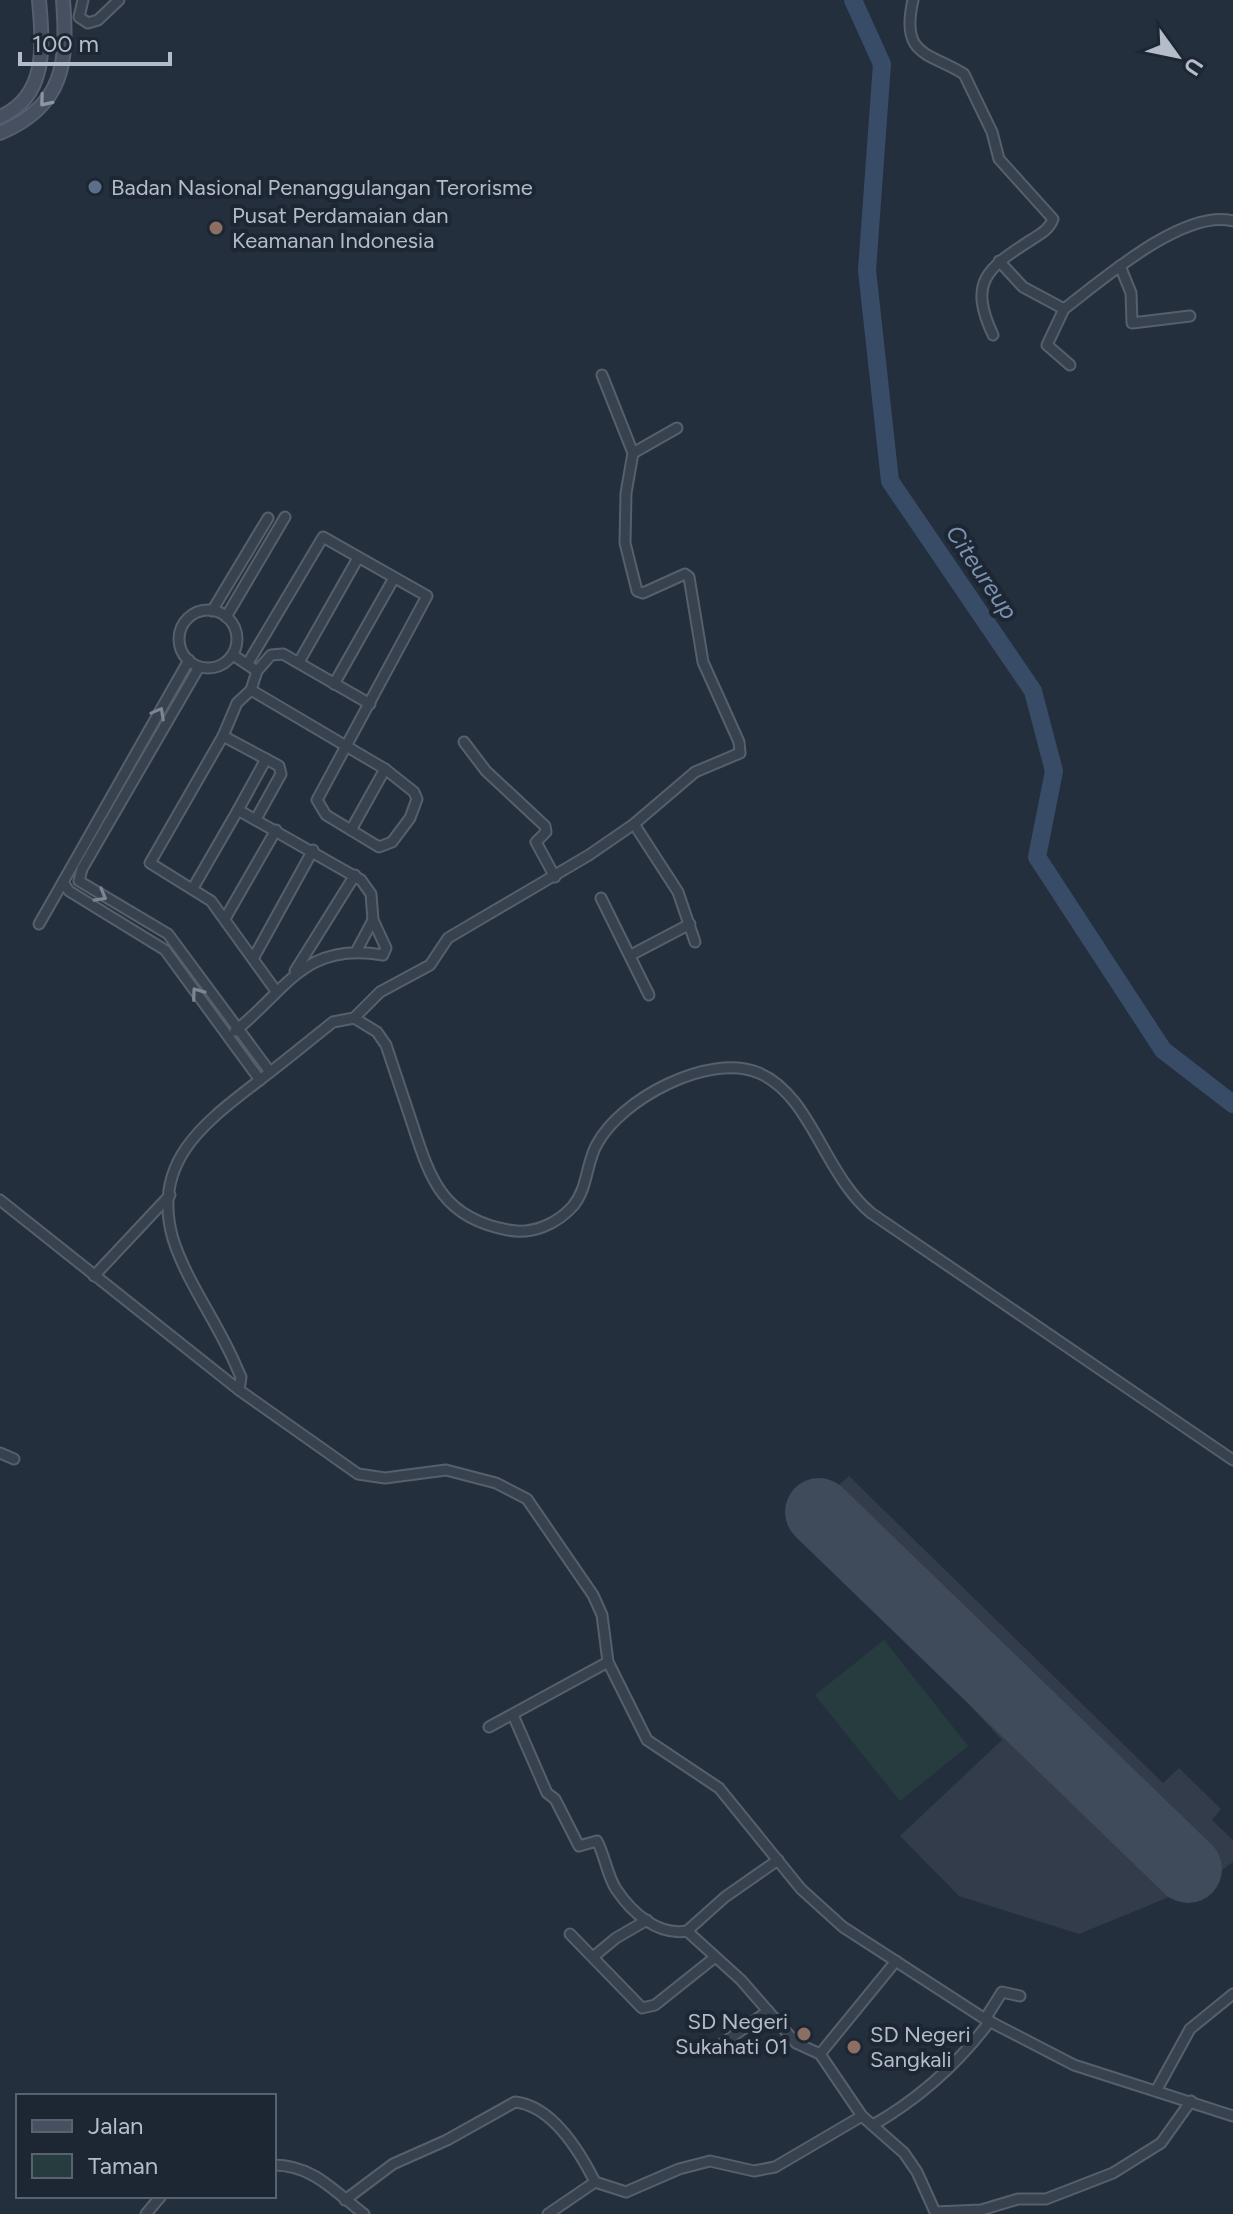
<svg xmlns="http://www.w3.org/2000/svg" width="1233" height="2214" viewBox="0 0 1233 2214" font-family="Figtree,sans-serif">
<rect width="100%" height="100%" fill="#242f3e"/>
<!-- airport -->
<path fill="#323c4b" d="M849,1476L1163,1783L1179,1768L1221,1809L1212,1820L1233,1840V1862L1206,1882L1079,1934L959,1896L900,1836L1002,1740L798,1521Z"/>
<!-- green -->
<path fill="#263c3f" d="M884,1640L968,1746L900,1801L815,1695Z"/>
<g fill="none" stroke-linecap="round" stroke-linejoin="round">
<!-- river -->
<path stroke="#394c67" stroke-width="18" d="M853,0L882,64L867,270L890,481L1033,691L1054,771L1037,857L1163,1050L1233,1104"/>
<!-- runway -->
<path stroke="#3f4a5a" stroke-width="68" d="M819,1512L1188,1869"/>
<defs>
<g id="street">
<path d="M83,0L79,17L88,23L98,20L119,0"/>
<path d="M913,0C900,57 929,52 964,74L992,132L999,159L1053,219C1049,230 1040,234 1031,240C987,268 968,282 993,335"/>
<path d="M999,261L1023,287L1064,309C1102,280 1184,208 1233,221"/>
<path d="M1120,266L1131,293L1132,323L1190,316"/>
<path d="M1064,309L1047,345L1070,365"/>
<path d="M633,453L677,428"/>
<circle cx="208" cy="639" r="29"/>
<path d="M212,611L268,518"/>
<path d="M226,617L285,517"/>
<path d="M233,655L257,671L251,690L237,703L223,736L150,863L211,901L276,991"/>
<path d="M189,660L63,882L69,891L165,950L260,1080"/>
<path d="M299,662L358,558"/>
<path d="M248,663L323,537L427,596L317,800L326,815L379,847L392,842L410,818L417,799L414,792L385,769L251,690"/>
<path d="M199,667L82,869L79,881L168,934L270,1072"/>
<path d="M257,671L271,655L283,654L370,704"/>
<path d="M334,684L394,578"/>
<path d="M223,736L266,759L238,810L361,880L371,894L373,920L386,948L383,955C304,941 287,990 235,1031"/>
<path d="M464,742L486,771L545,826L546,832L536,842L555,877"/>
<path d="M256,819L281,774L279,766L266,759"/>
<path d="M634,824L678,892L695,942"/>
<path d="M351,830L385,769"/>
<path d="M193,888L238,810"/>
<path d="M601,898L649,995"/>
<path d="M226,917L276,830"/>
<path d="M39,924L63,882"/>
<path d="M357,950L373,920"/>
<path d="M631,955L690,924"/>
<path d="M254,957L313,850"/>
<path d="M295,971L355,875"/>
<path d="M354,1018L380,992L430,965L448,938L589,855L634,824L695,772L740,753L739,742L703,662L689,577L685,574L643,593L637,591L625,543L626,493L633,453L602,375"/>
<path d="M0,1200L239,1390L358,1474L385,1478L446,1470L496,1483L527,1499L593,1595L602,1615L608,1662L647,1740L719,1788L801,1889L843,1927L985,2019L1074,2065L1233,2116"/>
<path d="M94,1276L170,1195"/>
<path d="M239,1390L241,1377L236,1366C218,1323 187,1283 173,1239C150,1160 207,1121 261,1079C285,1061 309,1041 333,1022L354,1018L377,1032L386,1045C395,1072 404,1099 413,1126C431,1182 444,1218 508,1230C532,1235 557,1224 573,1206C588,1188 586,1163 597,1144C621,1099 709,1052 759,1073C811,1095 824,1174 871,1213L1233,1460"/>
<path d="M0,1453L14,1459"/>
<path d="M513,1715L547,1793L555,1799L579,1846L597,1841C605,1856 607,1875 616,1889C632,1913 658,1936 687,1931L741,1980L796,2043L820,2054"/>
<path d="M489,1727L608,1662"/>
<path d="M687,1931L725,1897L778,1860"/>
<path d="M570,1934L642,2008L655,2005L714,1958"/>
<path d="M593,1957L616,1938L647,1920"/>
<path d="M896,1961L820,2054L862,2116L904,2153L917,2172L935,2212L981,2210L1018,2199H1046L1113,2173L1161,2143L1191,2101"/>
<path d="M985,2019L1002,1992L1020,1996"/>
<path d="M722,2044L768,2011"/>
<path d="M1156,2091L1190,2029L1233,1994"/>
<path d="M873,2125C920,2098 958,2064 990,2021"/>
<path d="M274,2165C313,2165 335,2192 364,2214"/>
<path d="M345,2200L393,2164L447,2140L515,2102C553,2106 580,2152 595,2182"/>
<path d="M146,2214L161,2196"/>
<path d="M548,2214L595,2182L626,2192L679,2169L710,2161L754,2171L775,2167L862,2116"/>
</g>
<g id="secondary">
<path d="M0,117C48,96 43,45 39,0"/>
<path d="M0,133C64,106 68,63 63,0"/>
</g>
</defs>
<!-- street casing -->
<use href="#street" stroke="#565f6c" stroke-width="13"/>
<!-- secondary casing -->
<use href="#secondary" stroke="#565f6c" stroke-width="16"/>
<!-- street -->
<use href="#street" stroke="#38414e" stroke-width="9"/>
<!-- secondary -->
<use href="#secondary" stroke="#465061" stroke-width="12"/>
</g>
<!-- one-way arrows -->
<defs><path id="oneway-chevron" d="M-2-3.5L2.5 0L-2 3.5" fill="none" stroke-width="1.6" stroke-linecap="round" stroke-linejoin="round" transform="scale(2)"/></defs>
<use stroke="#8e96a5" href="#oneway-chevron" transform="translate(45 101) rotate(130)"/>
<g stroke="#7c8592">
<use href="#oneway-chevron" transform="translate(159 713) rotate(-61)"/>
<use href="#oneway-chevron" transform="translate(101 896) rotate(29)"/>
<use href="#oneway-chevron" transform="translate(197 993) rotate(-126)"/>
</g>
<!-- markers -->
<circle fill="#5c6f8a" stroke="#1d2633" stroke-width="3" cx="95" cy="187" r="8"/>
<g fill="#8d6e63" stroke="#1d2633" stroke-width="3">
<circle cx="216" cy="228" r="8"/>
<circle cx="804" cy="2034" r="8"/>
<circle cx="854" cy="2047" r="8"/>
</g>
<g text-anchor="middle" dominant-baseline="central" stroke-width="8" stroke-linejoin="round" paint-order="stroke">
<!-- poi labels -->
<g font-size="22" fill="#b4bcc9" stroke="#1d2633" text-anchor="start">
<text x="111" y="187">Badan Nasional Penanggulangan Terorisme</text>
<text x="232" y="215">Pusat Perdamaian dan<tspan x="232" dy="25">Keamanan Indonesia</tspan></text>
<text x="788" y="2021" text-anchor="end">SD Negeri<tspan x="788" dy="25">Sukahati 01</tspan></text>
<text x="870" y="2034">SD Negeri<tspan x="870" dy="25">Sangkali</tspan></text>
</g>
<!-- water labels -->
<g font-size="24" font-style="italic" fill="#7c92b1" stroke="#1d2633">
<text transform="translate(982 572) rotate(56)">Citeureup</text>
</g>
</g>
<!-- legend -->
<rect x="16" y="2094" width="260" height="104" fill="#1d2633" stroke="#59626f" stroke-width="2"/>
<rect x="32" y="2120" width="40" height="12" fill="#465061" stroke="#59626f" stroke-width="2"/>
<text x="88" y="2134" font-size="24" fill="#b4bcc9">Jalan</text>
<rect x="32" y="2154" width="40" height="24" fill="#263c3f" stroke="#59626f" stroke-width="2"/>
<text x="88" y="2174" font-size="24" fill="#b4bcc9">Taman</text>
<!-- north arrow -->
<g transform="translate(1177 56) rotate(123)" stroke="#1d2633" stroke-width="6" paint-order="stroke">
<path d="M0-6L14 30L0 20L-14 30Z" fill="#b4bcc9"/>
<text y="-12" font-size="22" font-weight="bold" text-anchor="middle" fill="#b4bcc9">U</text>
</g>
<!-- scale -->
<path d="M20 52v12h150v-12" fill="none" stroke="#b4bcc9" stroke-width="4"/>
<text x="32" y="52" font-size="24" fill="#b4bcc9" stroke="#1d2633" stroke-width="6" paint-order="stroke">100 m</text>
</svg>
